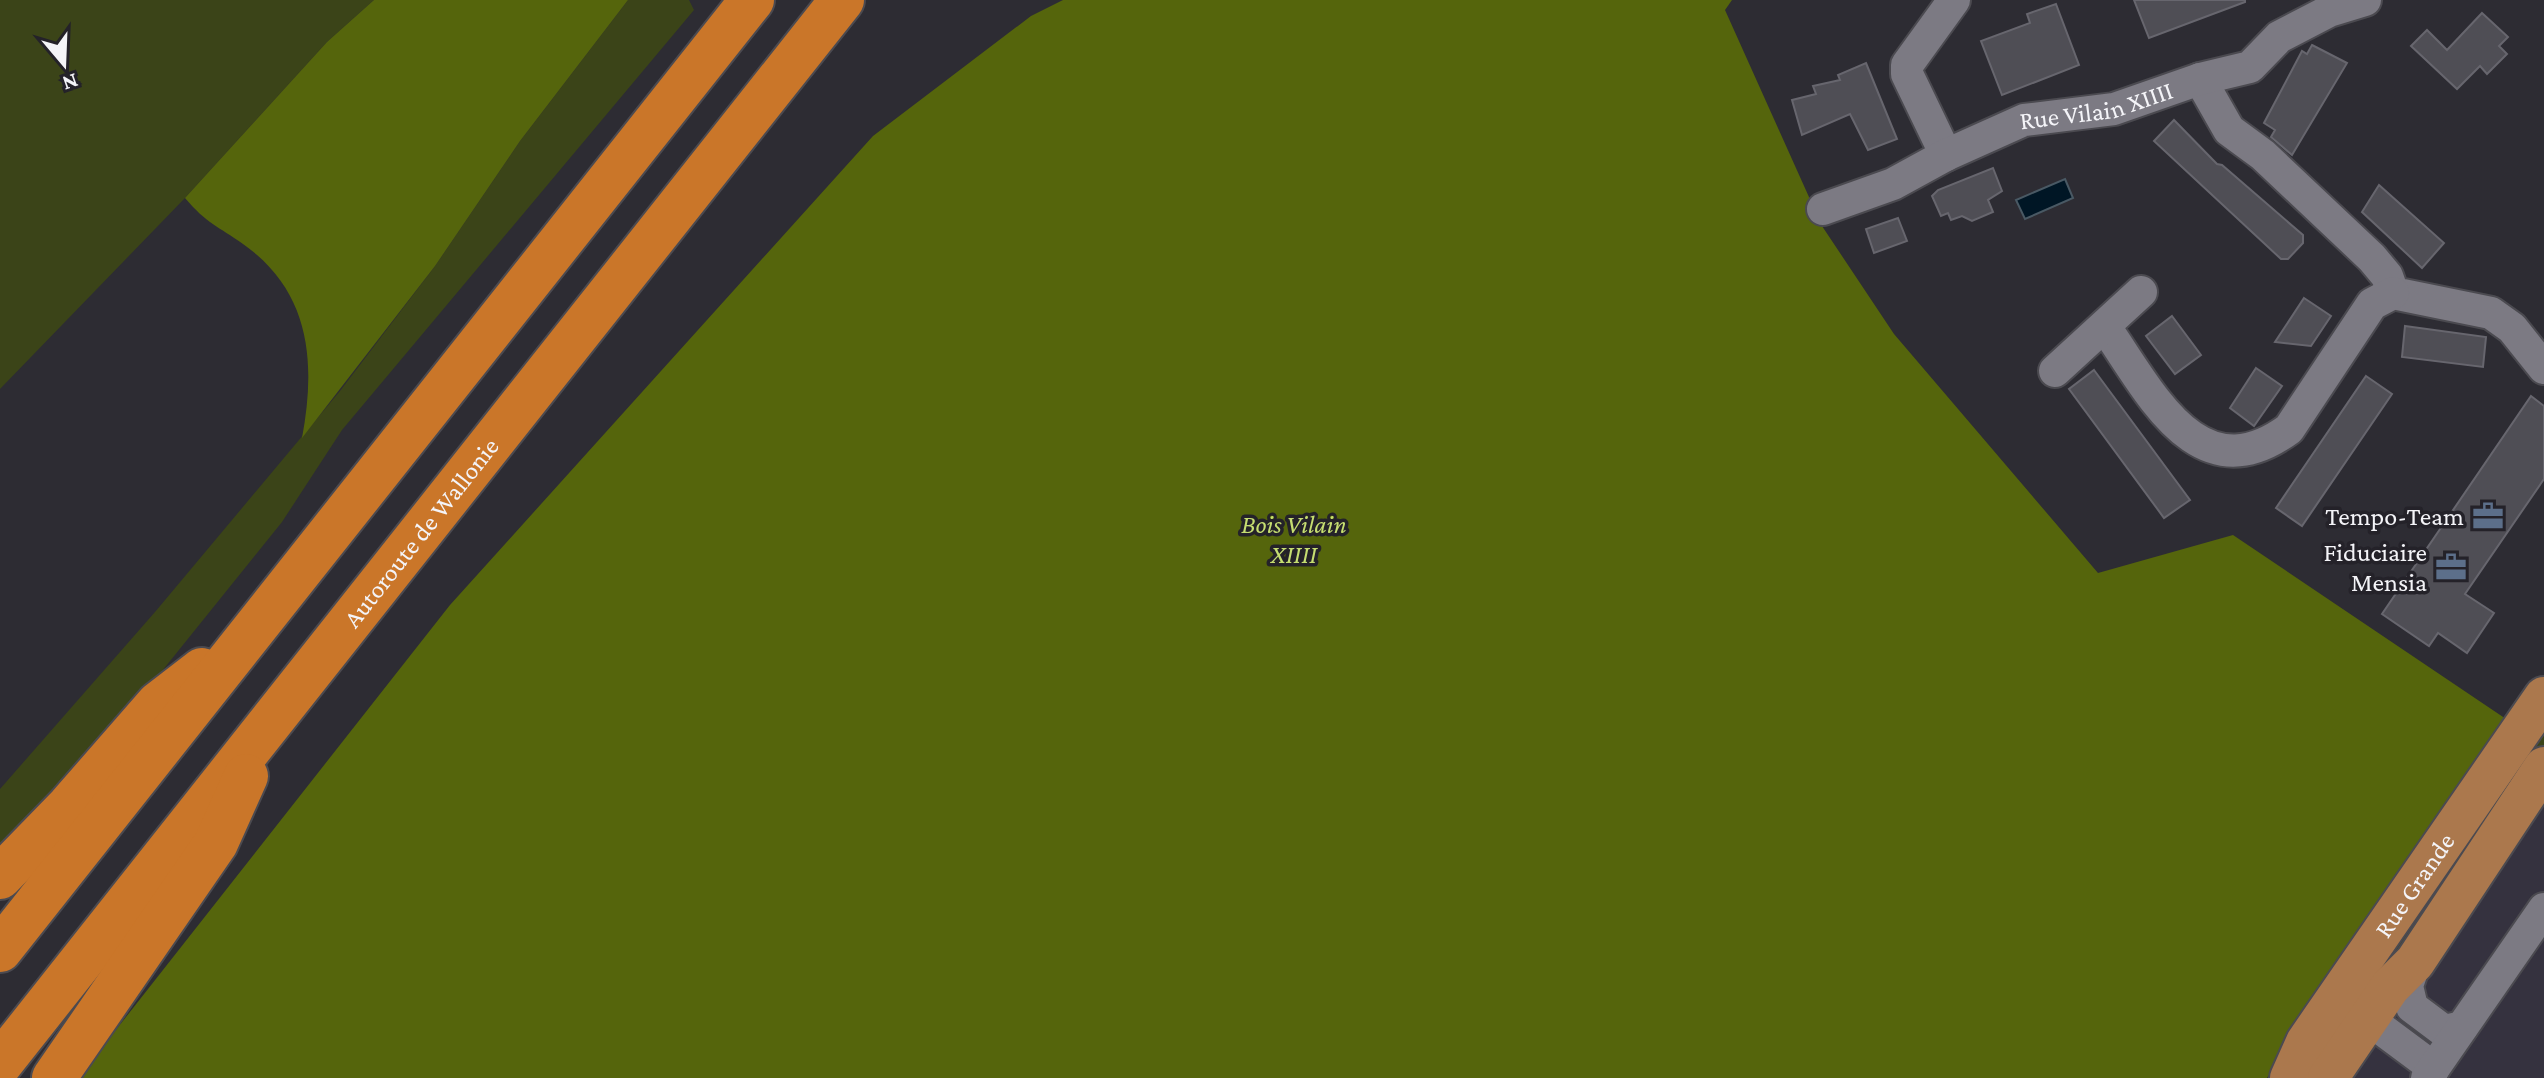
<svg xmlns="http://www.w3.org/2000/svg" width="2544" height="1078" viewBox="0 0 2544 1078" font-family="'Crimson Pro',serif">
<rect width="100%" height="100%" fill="#2d2c33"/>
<!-- built -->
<path fill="#35323f" d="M2544,796V1078H2354Z"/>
<!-- green -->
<g fill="#3b4418">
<path d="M0,0H374L327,42L185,198L0,389Z"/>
<path d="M628,0H689L694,10L342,430L282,522L63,794L0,857V789L155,612L340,391L435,266L520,141Z"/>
<path d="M2544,732V746L2379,992L2381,971Z"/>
</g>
<!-- forest -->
<g fill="#55650c">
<path d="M374,0H628L520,141L435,266L302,438C316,363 311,292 243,244C218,226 207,224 185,198L327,42Z"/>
<path d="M1063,0H1732L1725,10L1822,226L1894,334L2098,573L2233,535L2509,721L2267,1078H78L450,605L873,136L1031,16Z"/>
</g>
<!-- water -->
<path fill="#001625" stroke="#495964" stroke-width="2" d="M2065,179L2073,198L2025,219L2016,200Z"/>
<!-- building -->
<g fill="#4f4e55" stroke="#67666e" stroke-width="2">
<path d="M2134,0H2245V2L2149,38Z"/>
<path d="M2056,4L2079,65L2002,95L1981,41L2030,23L2027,14Z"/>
<path d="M2482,13L2508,37L2499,46L2507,54L2487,74L2480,66L2457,89L2411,46L2427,30L2447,50Z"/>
<path d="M2312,45L2347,63L2292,155L2271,137L2275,130L2264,123L2302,51L2307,54Z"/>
<path d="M1866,63L1897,139L1868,150L1850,114L1802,135L1792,100L1816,94L1813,86L1840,80L1838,75Z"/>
<path d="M2174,120L2217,164L2222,165L2303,235V243L2288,259H2281L2154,141Z"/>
<path d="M1993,168L2002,191L1988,200L1993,212L1972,221L1962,216L1951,220L1948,213L1941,216L1932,196L1938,190Z"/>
<path d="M2379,185L2444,243L2422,268L2362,212Z"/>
<path d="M1898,218L1907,241L1874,253L1866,229Z"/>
<path d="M2304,298L2331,316L2311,346L2275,342Z"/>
<path d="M2172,316L2201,355L2175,374L2146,336Z"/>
<path d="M2405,326L2486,337L2483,367L2402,357Z"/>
<path d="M2256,368L2282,386L2254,426L2230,408Z"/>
<path d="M2094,370L2190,500L2164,518L2069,389Z"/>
<path d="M2366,376L2392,394L2302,526L2276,508Z"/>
<path d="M2531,396L2544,406V479L2465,594L2494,613L2467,653L2438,633L2429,646L2382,614Z"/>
</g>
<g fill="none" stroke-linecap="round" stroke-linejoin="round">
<defs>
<g id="minor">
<path d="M2200,79L2229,130L2263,155L2372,258L2387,276L2393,293L2491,313L2512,328L2544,368"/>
<path d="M1946,155L1907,74V65L1954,0"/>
<path id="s1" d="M1823,209L1893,184L1946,155L2024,120L2114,109L2200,79L2250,67L2279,37L2329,11L2365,0"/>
<path d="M2105,327C2150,391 2198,496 2289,429L2372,304L2393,293"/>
<path d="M2055,371L2141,292"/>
<path d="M2415,962L2407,986L2412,1007L2444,1031L2462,1027"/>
<path d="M2362,998L2368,1019L2434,1068"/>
<path d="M2427,1078L2544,909"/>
</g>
<g id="major">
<path id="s2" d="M2290,1078L2306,1042L2544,697"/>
<path d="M2328,1078L2390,987L2415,962L2544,767"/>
</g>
<g id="highway">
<path d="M0,877L69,806L158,704L202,670"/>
<path d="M0,950L752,0"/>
<path id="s3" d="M0,1064L842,0"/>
<path d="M54,1078L216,843L246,776"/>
</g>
</defs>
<!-- minor casing -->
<use href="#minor" stroke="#4b4a50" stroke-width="36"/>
<!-- major casing -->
<use href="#major" stroke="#4b4a50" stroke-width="44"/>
<!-- highway casing -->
<use href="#highway" stroke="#4b4a50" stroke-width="48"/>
<!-- minor -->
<use href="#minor" stroke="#7c7a83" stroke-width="32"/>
<!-- major -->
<use href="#major" stroke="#ab784d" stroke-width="40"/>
<!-- highway -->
<use href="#highway" stroke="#ca7629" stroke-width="44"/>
</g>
<!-- icons -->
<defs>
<symbol id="office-bare" viewBox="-9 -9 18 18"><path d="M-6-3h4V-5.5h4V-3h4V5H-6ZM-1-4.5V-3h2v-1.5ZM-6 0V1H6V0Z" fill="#5c6f8a" stroke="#242229" stroke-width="2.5" paint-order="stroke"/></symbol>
</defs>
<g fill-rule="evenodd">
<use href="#office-bare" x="2466" y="494" width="44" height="44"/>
<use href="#office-bare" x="2429" y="545" width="44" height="44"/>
</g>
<g text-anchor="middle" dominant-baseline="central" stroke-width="7" stroke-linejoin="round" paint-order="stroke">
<!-- street labels -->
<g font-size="26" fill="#f4f4f8" stroke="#242229">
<text stroke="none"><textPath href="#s1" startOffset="294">Rue Vilain XIIII</textPath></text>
<text stroke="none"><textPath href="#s3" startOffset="678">Autoroute de Wallonie</textPath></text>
<text stroke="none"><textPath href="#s2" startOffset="230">Rue Grande</textPath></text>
</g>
<!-- poi labels -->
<g font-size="26" fill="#f4f4f8" stroke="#242229" text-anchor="end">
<text x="2464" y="516">Tempo-Team</text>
<text x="2427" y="552">Fiduciaire<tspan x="2427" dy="30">Mensia</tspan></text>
</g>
<!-- park labels -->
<g font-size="26" font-style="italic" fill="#c6de71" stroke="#242229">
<text x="1294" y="524">Bois Vilain<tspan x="1294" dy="30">XIIII</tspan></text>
</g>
</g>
<!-- north arrow -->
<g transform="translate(64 64) rotate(161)" stroke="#242229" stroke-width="6" paint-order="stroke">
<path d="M0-6L14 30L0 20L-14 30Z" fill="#f4f4f8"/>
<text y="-12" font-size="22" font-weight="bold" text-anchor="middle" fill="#f4f4f8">N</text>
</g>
</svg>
